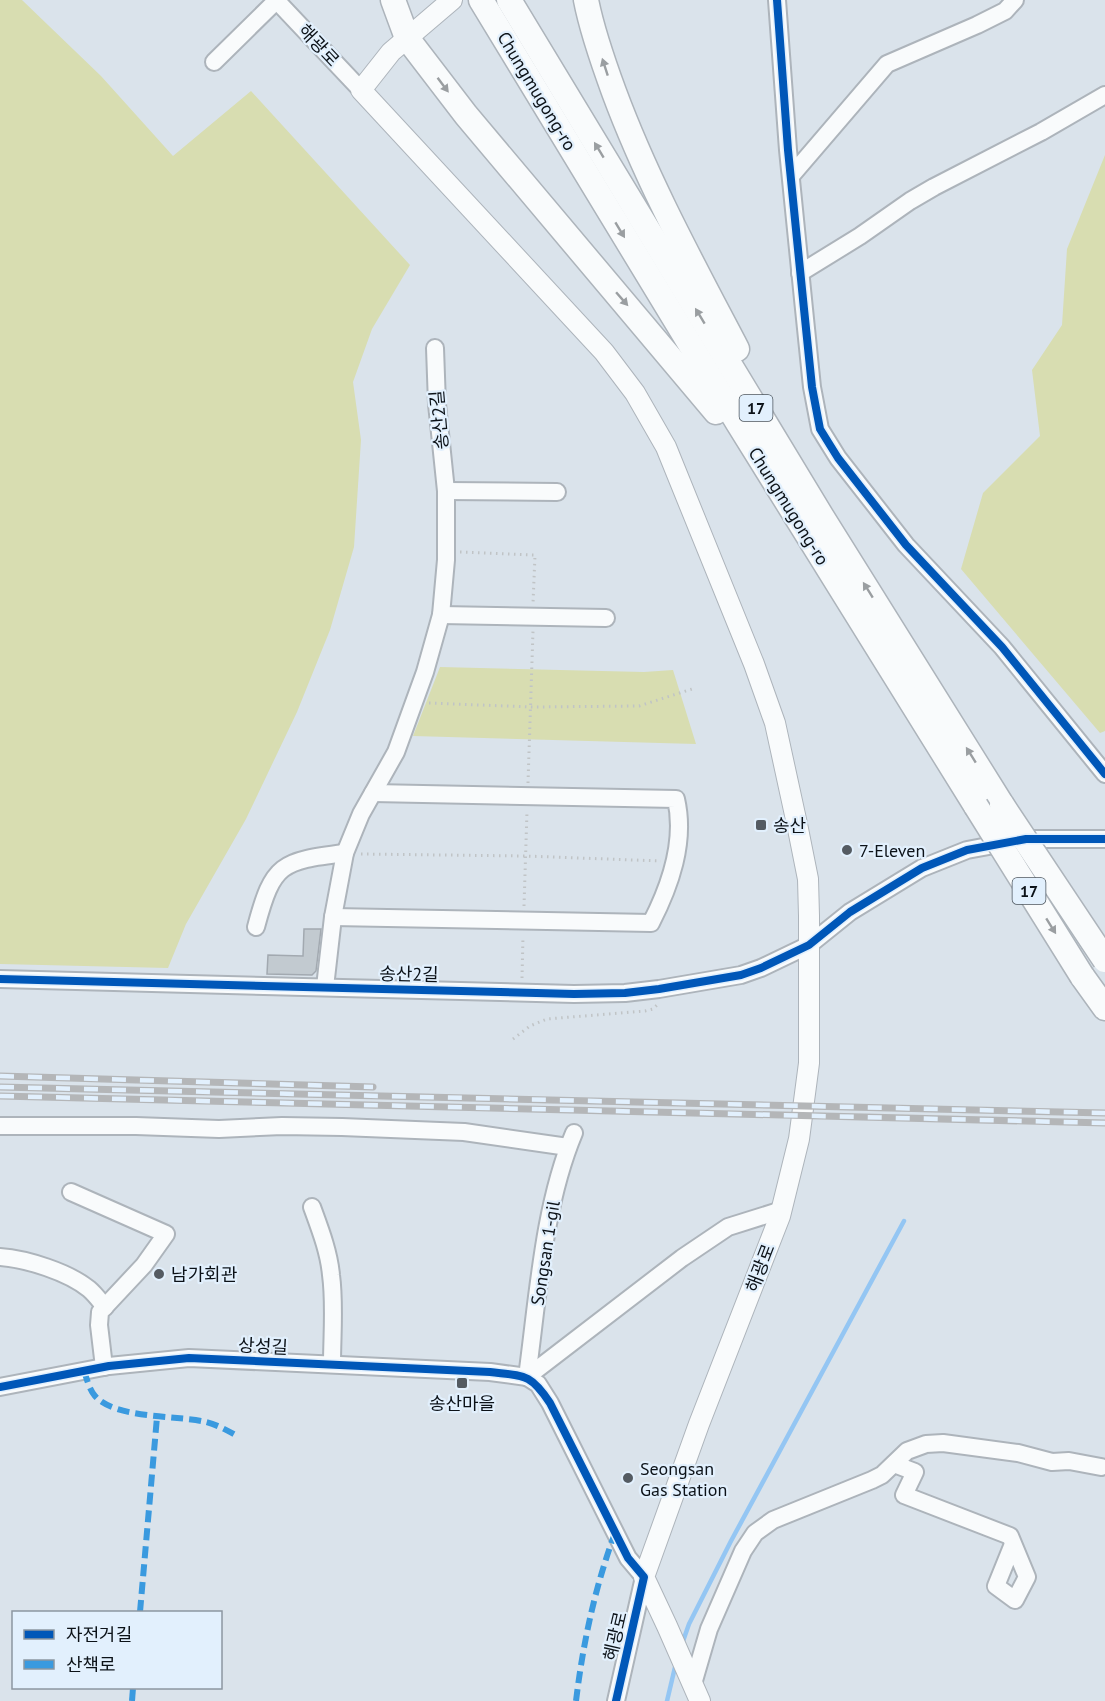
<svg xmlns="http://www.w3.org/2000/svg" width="1105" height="1701" viewBox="0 0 1105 1701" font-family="'PT Sans','Noto Sans KR',sans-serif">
<rect width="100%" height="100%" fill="#dae3eb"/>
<!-- green -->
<g fill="#d8ddb1">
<path d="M0,0H22L101,76L173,156L251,91L410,265L372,329L353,382L361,440L354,547L330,630L297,712L246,819L186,924L168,968L0,964Z"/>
<path d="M1105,155V731L1100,733L961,569L983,493L1040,436L1032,370L1062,325L1067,249Z"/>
<path d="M440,667L644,672L673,670L696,744L413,736Z"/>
</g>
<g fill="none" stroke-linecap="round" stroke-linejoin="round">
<!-- stream -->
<g stroke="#94c6f3" stroke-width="4.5">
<path d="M682,1644L689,1624L731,1541L904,1221"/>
<path d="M667,1701L676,1663"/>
</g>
</g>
<!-- building -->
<path fill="#c2cad0" stroke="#a2a9b0" stroke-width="1.5" d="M304,929H321L316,971L312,975L267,974L268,955L303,956Z"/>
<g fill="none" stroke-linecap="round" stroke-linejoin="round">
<defs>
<g id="minor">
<path d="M276,0L361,90"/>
<path d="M777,0L788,150L804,309L812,387L820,429L838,458L906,545L1002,647L1105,774"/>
<path d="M214,62L277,0"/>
<path d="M791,176L887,64L977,25L1005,11L1015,0"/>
<path d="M800,273L860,236L910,201L934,187L1041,132L1105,95"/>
<path d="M446,491L557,492"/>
<path d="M441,615L606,618"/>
<path d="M333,917L651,923C670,886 686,842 676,799L373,793"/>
<path d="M256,927C273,863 281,861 345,853"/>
<path d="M0,979L574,994L625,993L659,989L741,975L761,968L809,945L850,912L922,868L967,850L1026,839H1105"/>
<path d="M325,987L333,917L345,853L361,814L396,752L425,672L441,615L446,560V491L437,404L435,348"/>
<path d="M0,1126H136L219,1129L282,1126L342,1127L464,1132L568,1147"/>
<path d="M71,1192L166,1234L144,1265L100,1312L99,1325L104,1367"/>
<path d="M312,1207C320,1229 329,1252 331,1275C335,1304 332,1335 332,1364"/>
<path d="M0,1257C27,1259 68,1272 89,1289C95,1294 100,1301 105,1307"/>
<path d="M527,1377L538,1384L550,1403L628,1558L644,1577L616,1701"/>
<path d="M527,1377C538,1297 543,1207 574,1133"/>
<path d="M0,1387L109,1366L189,1358L490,1372L527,1377L682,1258L728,1227L782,1210"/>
<path d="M894,1464L915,1472L904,1495L1010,1536L1027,1577L1015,1600L996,1586L1013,1544"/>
<path d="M693,1684L709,1629L743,1551L755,1533L773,1520L872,1480L882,1475L907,1451L926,1444L943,1443L1018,1453L1052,1462L1069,1461L1101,1467"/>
</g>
<path id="major" d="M452,0L391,52L361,90L604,352L635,393L666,447L754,664L775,723L797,824L808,879L809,916V1063L799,1139L780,1216L699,1424L644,1577L667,1626L700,1701"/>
<g id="highway">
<path d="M393,0L407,38L466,115L716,412"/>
<path d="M481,0L738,423L976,806"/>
<path d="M509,0L822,517L1002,805"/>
<path d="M586,0C592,31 603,62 614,92C647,181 693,265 737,349"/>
<path d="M1082,976L1105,1008"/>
</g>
</defs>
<!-- minor casing -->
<use href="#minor" stroke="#adb4bb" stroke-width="20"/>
<!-- major casing -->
<use href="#major" stroke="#adb4bb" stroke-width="22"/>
<!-- highway casing -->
<use href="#highway" stroke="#adb4bb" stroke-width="27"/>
<!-- path -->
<g stroke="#c0c4c6" stroke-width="3" stroke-dasharray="1.5 4.5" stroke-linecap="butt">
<path d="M460,552L535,555L533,603"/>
<path d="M429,703L531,707L639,706L692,689"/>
<path d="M528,783L533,631"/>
<path d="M361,854L525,856L661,861"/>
<path d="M524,906L527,811"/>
<path d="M522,978L523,936"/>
<path d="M513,1039L530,1026L547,1019L645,1011L653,1009L657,1005"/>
</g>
<!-- minor -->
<use href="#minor" stroke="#f9fbfc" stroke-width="16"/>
<!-- major -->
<use href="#major" stroke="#f9fbfc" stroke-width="20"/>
<!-- highway -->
<use href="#highway" stroke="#f9fbfc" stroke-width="24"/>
<defs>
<g id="rail">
<path d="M0,1076L373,1087"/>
<path d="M0,1087L1105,1113"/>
<path d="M0,1096L1105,1123"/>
</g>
</defs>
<!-- rail casing -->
<use href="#rail" stroke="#b4b6b8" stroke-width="7"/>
<!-- rail -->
<use href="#rail" stroke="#e2f0fd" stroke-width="4.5" stroke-dasharray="14" stroke-linecap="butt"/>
<defs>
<g id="highway-bridge">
<path d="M1002,805L1105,960"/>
<path d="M976,806L1082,976"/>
</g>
</defs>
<!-- highway-bridge casing -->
<use href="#highway-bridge" stroke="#adb4bb" stroke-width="27" stroke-linecap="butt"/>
<!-- highway-bridge -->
<use href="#highway-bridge" stroke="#f9fbfc" stroke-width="24"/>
<!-- quiet -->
<g stroke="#3a9adf" stroke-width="6" stroke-dasharray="12 6" stroke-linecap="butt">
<path d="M84,1371C87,1379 89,1389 95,1396C115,1419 177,1415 206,1422C218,1425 228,1431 239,1437"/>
<path d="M140,1612L157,1417"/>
<path d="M132,1701L133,1688"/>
<path d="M576,1701C583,1643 595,1587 615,1533"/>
</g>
<defs>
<g id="cycleway">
<path d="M777,0L788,150L804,309L812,387L820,429L838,458L906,545L1002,647L1105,774"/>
<path d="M0,979L574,994L625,993L659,989L741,975L761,968L809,945L850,912L922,868L967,850L1026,839H1105"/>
<path d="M0,1387L109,1366L189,1358L490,1372C524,1376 530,1373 550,1403L628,1558L644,1577L616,1701"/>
</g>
</defs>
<!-- cycleway casing -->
<use href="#cycleway" stroke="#e2f0fd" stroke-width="11"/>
<!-- cycleway -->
<use href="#cycleway" stroke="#0057b8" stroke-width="8"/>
</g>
<!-- one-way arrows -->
<defs><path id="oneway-solid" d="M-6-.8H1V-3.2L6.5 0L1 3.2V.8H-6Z" transform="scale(1.5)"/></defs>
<g fill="#9a9ea1">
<use href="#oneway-solid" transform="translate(605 67) rotate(-108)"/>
<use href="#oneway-solid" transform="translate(443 85) rotate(53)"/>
<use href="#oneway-solid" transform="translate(599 150) rotate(-121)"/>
<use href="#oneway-solid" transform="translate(620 230) rotate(59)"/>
<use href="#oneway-solid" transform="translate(622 299) rotate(49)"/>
<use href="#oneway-solid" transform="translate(700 316) rotate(-121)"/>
<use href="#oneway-solid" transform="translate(868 590) rotate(-122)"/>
<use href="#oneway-solid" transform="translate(971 755) rotate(-122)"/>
<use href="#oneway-solid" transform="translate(1051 926) rotate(58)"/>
</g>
<!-- markers -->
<g fill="#545b62" stroke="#e2f0fd" stroke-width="2">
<rect x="755" y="819" width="12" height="12" rx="3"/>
<circle cx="847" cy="850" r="6"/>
<circle cx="159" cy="1274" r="6"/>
<rect x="456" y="1377" width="12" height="12" rx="3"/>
<circle cx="628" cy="1478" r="6"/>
</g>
<g text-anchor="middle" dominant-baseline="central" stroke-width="4.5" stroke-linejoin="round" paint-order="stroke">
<!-- shield labels -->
<g fill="#e2f0fd" stroke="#4c555d" stroke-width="1.5">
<rect x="739.5" y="395" width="33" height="26" rx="4.5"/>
<rect x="1012.5" y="878" width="33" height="26" rx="4.5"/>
</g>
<g font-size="16" font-weight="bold" fill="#0c1218">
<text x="756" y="408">17</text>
<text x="1029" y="891">17</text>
</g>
<!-- street labels -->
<g font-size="18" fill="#0c1218" stroke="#e2f0fd">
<text transform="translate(319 45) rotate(47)">해광로</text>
<text transform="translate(537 91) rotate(59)">Chungmugong-ro</text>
<text transform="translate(439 420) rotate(-95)">송산2길</text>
<text transform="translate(789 506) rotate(58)">Chungmugong-ro</text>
<text transform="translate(409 974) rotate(1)">송산2길</text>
<text transform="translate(545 1253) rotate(-81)">Songsan 1-gil</text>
<text transform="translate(760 1268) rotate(-69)">해광로</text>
<text transform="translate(263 1346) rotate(3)">상성길</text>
<text transform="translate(615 1636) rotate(-77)">혜광로</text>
</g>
<!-- poi labels -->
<g font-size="18" fill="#0c1218" stroke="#e2f0fd" text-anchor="start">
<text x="773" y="825">송산</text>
<text x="859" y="850">7-Eleven</text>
<text x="171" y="1274">남가회관</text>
<text x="462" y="1403" text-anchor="middle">송산마을</text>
<text x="640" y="1468">Seongsan<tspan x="640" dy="21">Gas Station</tspan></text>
</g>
</g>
<!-- legend -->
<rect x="12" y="1611" width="210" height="78" fill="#e2f0fd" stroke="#8c97a1" stroke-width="1.5"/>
<rect x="24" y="1630" width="30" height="9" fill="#0057b8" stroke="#8c97a1" stroke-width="1.5"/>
<text x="66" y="1641" font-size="18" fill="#0c1218">자전거길</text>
<rect x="24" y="1660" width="30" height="9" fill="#3a9adf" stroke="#8c97a1" stroke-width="1.5"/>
<text x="66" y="1671" font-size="18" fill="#0c1218">산책로</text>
</svg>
